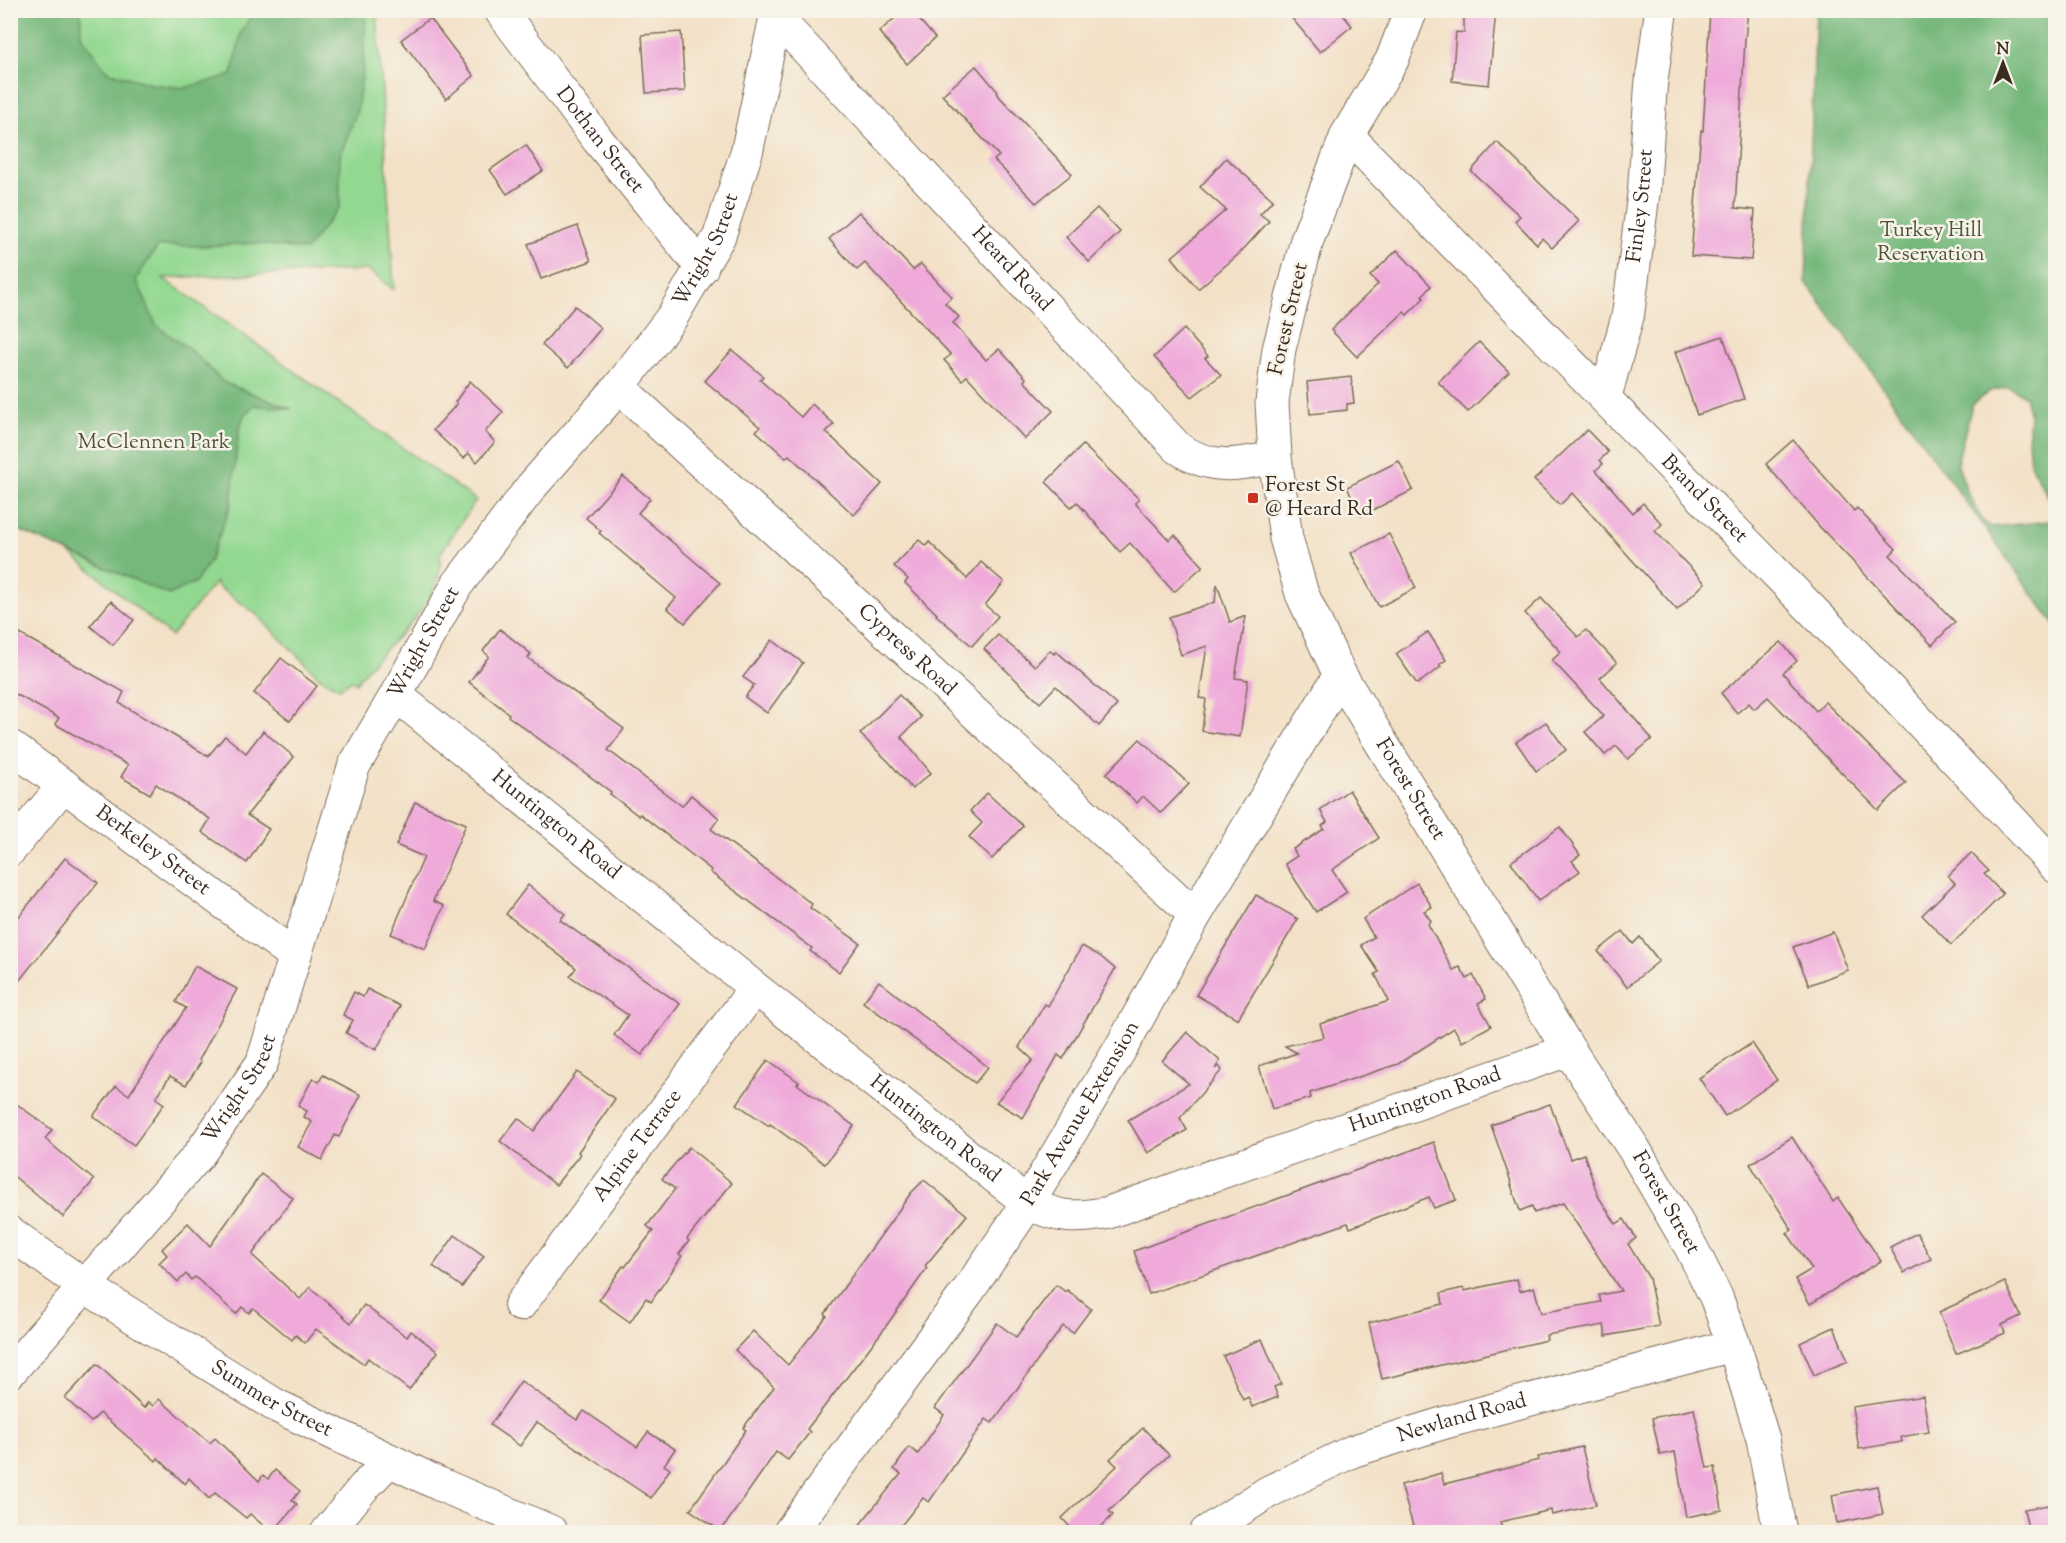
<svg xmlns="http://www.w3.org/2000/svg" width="2066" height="1543" viewBox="0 0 2066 1543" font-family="'Sorts Mill Goudy',serif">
<rect width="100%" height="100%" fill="#f7f3e8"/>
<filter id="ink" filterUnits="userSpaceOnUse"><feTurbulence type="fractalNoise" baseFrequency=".0167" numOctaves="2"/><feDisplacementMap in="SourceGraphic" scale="12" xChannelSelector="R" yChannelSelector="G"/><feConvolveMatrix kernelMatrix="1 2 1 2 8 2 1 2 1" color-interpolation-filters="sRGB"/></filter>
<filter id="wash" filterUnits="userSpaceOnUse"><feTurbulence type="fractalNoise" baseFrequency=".008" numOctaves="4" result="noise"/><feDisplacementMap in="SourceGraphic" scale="24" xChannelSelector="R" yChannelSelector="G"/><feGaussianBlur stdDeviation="1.35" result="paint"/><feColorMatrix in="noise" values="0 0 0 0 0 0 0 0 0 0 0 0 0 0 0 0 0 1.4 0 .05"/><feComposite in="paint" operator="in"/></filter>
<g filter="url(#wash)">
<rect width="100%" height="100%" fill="#f3e1c7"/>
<!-- green -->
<path fill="#93d891" stroke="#678158" stroke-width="1.5" d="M10,11H377L394,290L368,270L163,278L476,500L440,554C446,607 381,645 356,683L352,680L339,688L320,678L255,613L217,586L216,582L171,636L11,505Z"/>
<!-- forest -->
<g fill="#76b87b" stroke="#58714c" stroke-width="1.5">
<path d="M11,10L81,11V36L107,71L151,84L184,88L232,75L241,33L254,11H366L363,70L357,111L340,156V206L306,250L255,243L207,246H158L136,279L156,325L193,352L223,382L292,409L254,405L244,415L239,430L231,504L209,562L196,582L169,595L11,527Z"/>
<path d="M1816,11H2055V509L2030,464L2028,442L2030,416L2025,396L2009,387L1990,391L1972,405L1957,463L1967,491L1983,521L1991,527L2050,521L2055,514V625L1806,282Z"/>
</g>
<g id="blocks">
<!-- building -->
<g fill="#efaada">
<path d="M904,10H911L935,38L907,64L879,32Z"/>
<path d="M1285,10H1339L1352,26L1320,52Z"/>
<path d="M1464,10H1496L1489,85L1452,81L1456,32L1464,33Z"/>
<path d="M1710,10H1748L1745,40L1735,208L1755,210L1751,260L1691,256L1701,130L1703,131Z"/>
<path d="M430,18L474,76L446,99L401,40Z"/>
<path d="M681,32L685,91L646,93L642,35Z"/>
<path d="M976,66L998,92L997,94L1072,174L1036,203L994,160L999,156L942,95Z"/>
<path d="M1497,142L1579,221L1552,248L1542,238L1537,244L1515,221L1520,216L1471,171Z"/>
<path d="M526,145L543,171L507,194L490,170Z"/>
<path d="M1226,158L1273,200L1260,214L1269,221L1240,253L1198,289L1172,257L1226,210L1200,187Z"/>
<path d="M1097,208L1120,232L1089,262L1066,237Z"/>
<path d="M859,212L913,270L921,264L952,297L945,303L959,317L953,323L986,360L999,349L1026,378L1024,381L1053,411L1025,439L967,376L962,380L944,360L951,355L865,263L857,270L829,239Z"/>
<path d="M578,226L591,261L541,279L528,244Z"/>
<path d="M1397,250L1431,286L1422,296L1424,298L1407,315L1404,312L1357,357L1331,330L1378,284L1370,276Z"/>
<path d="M575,306L601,328L568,368L542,345Z"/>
<path d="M1184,329L1208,356L1205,358L1221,375L1192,397L1154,357Z"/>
<path d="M1723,336L1744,399L1697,415L1675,352Z"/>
<path d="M1479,342L1509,372L1468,412L1438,382Z"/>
<path d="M732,350L763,376L760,380L801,417L812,404L834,424L826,432L882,484L854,515L789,455L786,458L756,431L760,427L705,381Z"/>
<path d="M1351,377L1354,403L1347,404V410L1310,414L1307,382Z"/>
<path d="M470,381L503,412L485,432L495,442L477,462L468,453L464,459L433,430L457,404L455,402Z"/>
<path d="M1587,430L1608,452L1600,460L1603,464L1596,470L1633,513L1643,503L1662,524L1655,531L1705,583L1677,610L1572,493L1560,505L1534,480Z"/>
<path d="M1793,440L1854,511L1857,508L1896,549L1890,555L1955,622L1932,645L1819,526L1766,464Z"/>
<path d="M1083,445L1139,499L1135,503L1169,540L1175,535L1203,566L1174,592L1130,543L1120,552L1077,502L1071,507L1046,482Z"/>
<path d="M1399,461L1413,490L1361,516L1347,487Z"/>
<path d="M623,476L650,499L638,513L720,583L685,623L667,608L676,598L599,533L601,531L586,518Z"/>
<path d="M1389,534L1416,588L1379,607L1351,553Z"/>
<path d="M919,540L926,546L929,542L967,579L981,562L1004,582L985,605L998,616L972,646L936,615L937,614L905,583L908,579L894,566Z"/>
<path d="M1217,584L1230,622L1246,616L1235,678L1248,680L1240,737L1202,731L1206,699L1199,698L1207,646L1181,655L1169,617L1215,602Z"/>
<path d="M1541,598L1578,637L1586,630L1617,663L1600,678L1652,739L1628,759L1616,746L1605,755L1585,732L1604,716L1552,660L1561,652L1525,613Z"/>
<path d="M111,601L134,620L113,645L90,626Z"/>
<path d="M500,629L531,654L528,658L624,729L608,750L682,806L691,795L719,818L711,829L812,904L810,908L860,943L839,972L810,951L812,948L710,872L711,870L640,814L639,816L610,794L611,792L508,716L509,714L469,682L489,656L483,651Z"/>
<path d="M1428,632L1446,660L1439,665L1441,667L1417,684L1396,654Z"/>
<path d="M20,634L124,692L119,703L208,756L225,736L246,753L263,731L294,757L247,815L269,829L247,863L202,832L210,819L156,784L150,794L121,777L128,765L55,724L59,718L10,691V652Z"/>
<path d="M998,635L1035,666L1050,650L1054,654L1056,651L1117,705L1099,726L1056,686L1040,703L984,649Z"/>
<path d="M772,640L803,663L767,713L745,697L754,685L743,677Z"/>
<path d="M1781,642L1797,661L1783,673L1816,711L1825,702L1906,783L1878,810L1768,697L1754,709L1749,703L1737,713L1721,693Z"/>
<path d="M281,658L317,686L290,721L254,693Z"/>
<path d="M899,695L921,717L901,737L931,773L912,789L889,762L860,734Z"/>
<path d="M1546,722L1566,750L1536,771L1516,742Z"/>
<path d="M1140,739L1189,784L1161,813L1143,796L1137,803L1106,774Z"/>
<path d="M1349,790L1379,838L1332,870L1347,892L1316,912L1285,864L1297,856L1293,849L1324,829L1322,826L1327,822L1320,810Z"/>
<path d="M987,793L1023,826L992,859L969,837L982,823L970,811Z"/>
<path d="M415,802L466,824L433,901L444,906L425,949L391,934L424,857L396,845Z"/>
<path d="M1560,827L1580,855L1572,861L1580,871L1538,901L1511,862Z"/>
<path d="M1971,853L1989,871L1984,874L2003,894L1951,945L1922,915L1955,883L1948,876Z"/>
<path d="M65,858L98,883L10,992V928Z"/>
<path d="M1417,883L1432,907L1424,911L1431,921L1428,924L1453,970L1460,967L1467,979L1473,975L1486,999L1478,1003L1491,1026L1462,1042L1454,1028L1398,1064L1310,1093L1311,1098L1272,1109L1259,1066L1297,1053L1285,1046L1324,1037L1320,1024L1389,1001L1375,974L1379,972L1361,945L1374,937L1363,919Z"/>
<path d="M528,885L565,914L560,920L680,1004L642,1055L614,1035L628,1015L570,976L576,968L506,914Z"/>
<path d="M1256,895L1298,919L1238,1019L1196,995Z"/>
<path d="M1623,931L1633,944L1640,937L1659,961L1627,987L1598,951Z"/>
<path d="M1833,932L1848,970L1809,985L1793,947Z"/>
<path d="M1082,946L1100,956L1115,969L1063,1059L1058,1055L1023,1118L996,1102L1033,1060L1019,1047L1045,1004L1048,1006Z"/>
<path d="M195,966L237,989L199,1060L201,1062L186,1085L170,1076L156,1098L164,1104L134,1145L93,1116L116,1086L129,1095L186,1008L176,1002Z"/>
<path d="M879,981L988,1067L975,1083L863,1002Z"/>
<path d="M367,989L400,1006L376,1050L346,1033L353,1020L343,1015L354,992L363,997Z"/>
<path d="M1187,1032L1220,1061L1215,1069L1219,1066L1222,1070L1180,1118L1187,1130L1148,1153L1128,1120L1189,1084L1162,1061Z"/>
<path d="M1752,1043L1777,1080L1725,1116L1699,1078Z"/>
<path d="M768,1060L799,1082L797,1084L854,1126L825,1164L770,1124L769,1126L737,1104Z"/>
<path d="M577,1072L615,1099L578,1152L580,1154L556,1185L500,1141L518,1118L534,1131Z"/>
<path d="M323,1075L361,1095L339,1137L335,1135L322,1160L298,1147L312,1122L304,1117L307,1111L298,1106L313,1078L319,1082Z"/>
<path d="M10,1099L52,1130L45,1139L94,1180L63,1217L10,1173Z"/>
<path d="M1550,1104L1570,1159L1584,1154L1598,1196L1616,1224L1624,1219L1636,1238L1628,1244L1649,1278L1659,1326L1606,1336L1604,1325L1546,1335L1547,1340L1382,1379L1369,1323L1443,1304L1441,1293L1464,1288V1291L1517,1279L1520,1291L1534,1287L1541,1313L1601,1302L1599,1295L1621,1291L1563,1203L1534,1213L1532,1206L1520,1211L1511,1185H1512L1491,1125Z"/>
<path d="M1792,1137L1833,1202L1838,1198L1881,1261L1810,1304L1795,1279L1812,1269L1787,1233L1792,1230L1750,1164Z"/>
<path d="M1434,1142L1456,1200L1434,1208L1429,1197L1350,1228L1348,1223L1149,1294L1134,1251Z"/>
<path d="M689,1147L732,1183L687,1239L689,1241L679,1254L682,1256L651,1302L646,1298L630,1322L599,1300L623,1266L625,1267L653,1231L647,1226L675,1189L662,1179Z"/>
<path d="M261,1174L293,1198L252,1255L300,1299L310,1287L351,1323L364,1305L407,1337L411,1331L438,1352L409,1390L368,1358L364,1364L316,1329L305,1343L296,1335L292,1340L253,1308L249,1313L242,1307L236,1314L195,1277L191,1280L186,1274L178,1282L159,1263L167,1255L162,1249L188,1223L210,1246Z"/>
<path d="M924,1180L967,1215L925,1266L927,1268L884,1329L807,1429L810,1432L788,1460L776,1452L721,1531L690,1510L746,1430L743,1428L774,1387L735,1350L753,1331L788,1365L827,1316L825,1314L911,1193Z"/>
<path d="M1917,1233L1931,1259L1904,1273L1890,1247Z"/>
<path d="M455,1235L484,1256L462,1287L433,1266Z"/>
<path d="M2005,1282L2021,1316L2002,1325L2005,1333L1956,1354L1939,1312Z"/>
<path d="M1056,1285L1066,1292L1067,1290L1091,1309L1073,1333L1063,1326L992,1423L986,1419L929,1502L923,1498L895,1533H853L901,1474L894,1469L909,1447L918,1454L944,1415L935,1408L997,1323L1016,1337Z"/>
<path d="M1834,1327L1848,1361L1814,1375L1800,1343Z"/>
<path d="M1262,1339L1281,1384L1274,1387L1278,1397L1252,1407L1248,1397L1243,1400L1223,1356Z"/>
<path d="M97,1364L144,1408L148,1402L153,1406L159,1399L210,1443L215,1438L259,1481L263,1475L268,1479L275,1470L300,1491L292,1500L297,1504L272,1533L250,1514L246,1518L215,1493L209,1499L189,1478L185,1484L158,1458L156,1461L100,1413L91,1422L65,1398Z"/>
<path d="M521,1381L577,1420L584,1411L637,1447L648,1432L675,1449L664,1465L670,1469L651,1498L537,1422L520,1446L490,1425Z"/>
<path d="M1923,1396L1929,1432L1901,1437L1902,1442L1859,1449L1852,1407Z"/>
<path d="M1694,1409L1707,1468L1715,1467L1722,1510L1686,1517L1675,1452L1660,1455L1652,1418Z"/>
<path d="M1143,1428L1169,1455L1109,1511L1113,1515L1095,1533H1075L1062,1518L1117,1466L1110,1459Z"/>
<path d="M1582,1447L1596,1505L1552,1515L1551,1510L1500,1522L1503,1533H1415L1401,1485L1441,1473L1444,1484L1539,1460L1538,1457Z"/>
<path d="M1877,1486L1883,1514L1837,1523L1832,1495Z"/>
<path d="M2049,1505L2054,1533H2029L2024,1509Z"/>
</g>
</g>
</g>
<g filter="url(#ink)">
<use href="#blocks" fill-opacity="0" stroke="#7b6a59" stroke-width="1.5"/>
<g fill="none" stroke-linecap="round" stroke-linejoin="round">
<defs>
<g id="street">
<path id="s1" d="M500,10L598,140L702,268"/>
<path id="s2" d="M776,17L1178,448C1212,471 1237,465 1275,457"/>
<path id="s3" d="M1347,135L1873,672L2056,867"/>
<path id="s4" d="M619,387L1195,915"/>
<path id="s5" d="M1605,398L1628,315L1644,190L1651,85L1661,10"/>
<path id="s6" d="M396,695L755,988L1028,1203C1059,1218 1073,1219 1107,1213L1569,1050"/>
<path id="s7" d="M10,746L294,955"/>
<path d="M10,850L64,785"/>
<path id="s8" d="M520,1305L755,988"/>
<path id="s9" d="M10,1372L198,1156L262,1063L354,766L390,705L457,585L532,486L619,387L672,317L719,237L747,151L777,10"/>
<path d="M327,1532L364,1487L390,1460"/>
<path id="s10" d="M1206,1532L1268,1492L1353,1451L1447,1422L1734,1345"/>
</g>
<g id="secondary">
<path id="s11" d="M1411,10L1392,60L1347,135L1307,240L1279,349L1272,402L1275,457L1286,538L1302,594L1340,675L1569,1050L1634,1149L1692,1249L1716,1297L1734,1345L1763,1439L1780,1532"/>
<path id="s12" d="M10,1233L86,1287L275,1405L439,1484L551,1532"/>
<path id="s13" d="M790,1532L968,1291L1028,1203L1122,1046L1195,915L1340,675"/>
</g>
</defs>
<!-- street casing -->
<use href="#street" stroke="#7b6a59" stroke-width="34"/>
<!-- secondary casing -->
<use href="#secondary" stroke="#7b6a59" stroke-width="35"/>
<!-- street -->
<use href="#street" stroke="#fff" stroke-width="32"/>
<!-- secondary -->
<use href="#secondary" stroke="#fff" stroke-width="33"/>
</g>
</g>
<!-- markers -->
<rect fill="#c8321e" stroke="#f7f3e8" stroke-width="2" x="1247" y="492" width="12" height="12" rx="3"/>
<g text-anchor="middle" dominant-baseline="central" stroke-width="5" stroke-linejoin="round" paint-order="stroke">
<!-- street labels -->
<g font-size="21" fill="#3b2a1e" stroke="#f7f3e8">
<text stroke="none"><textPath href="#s1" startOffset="164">Dothan Street</textPath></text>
<text stroke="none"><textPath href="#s5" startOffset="196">Finley Street</textPath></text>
<text stroke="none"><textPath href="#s9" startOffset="1338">Wright Street</textPath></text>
<text stroke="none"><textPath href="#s2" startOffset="345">Heard Road</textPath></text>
<text transform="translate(1289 319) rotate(-77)">Forest Street</text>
<text stroke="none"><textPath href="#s3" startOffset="510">Brand Street</textPath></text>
<text stroke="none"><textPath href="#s9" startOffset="852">Wright Street</textPath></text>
<text stroke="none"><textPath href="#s4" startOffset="390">Cypress Road</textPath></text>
<text stroke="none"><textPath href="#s11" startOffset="838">Forest Street</textPath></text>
<text stroke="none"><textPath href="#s6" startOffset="206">Huntington Road</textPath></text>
<text stroke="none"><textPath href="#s7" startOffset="177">Berkeley Street</textPath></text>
<text stroke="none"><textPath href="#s9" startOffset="366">Wright Street</textPath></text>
<text stroke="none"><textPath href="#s6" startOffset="1230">Huntington Road</textPath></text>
<text stroke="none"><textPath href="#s13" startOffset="510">Park Avenue Extension</textPath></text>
<text stroke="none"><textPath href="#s6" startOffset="692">Huntington Road</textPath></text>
<text stroke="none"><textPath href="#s8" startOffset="198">Alpine Terrace</textPath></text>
<text stroke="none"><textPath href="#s11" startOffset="1324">Forest Street</textPath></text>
<text stroke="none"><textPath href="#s12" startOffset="310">Summer Street</textPath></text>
<text stroke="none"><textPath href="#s10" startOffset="282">Newland Road</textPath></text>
</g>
<!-- park labels -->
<g font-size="21" fill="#51563b" stroke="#f7f3e8">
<text x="1931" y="231">Turkey Hill<tspan x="1931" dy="24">Reservation</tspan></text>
<text x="154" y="443">McClennen Park</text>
</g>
<!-- poi labels -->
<g font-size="21" fill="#3b2a1e" stroke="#f7f3e8" text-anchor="start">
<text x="1265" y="486">Forest St<tspan x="1265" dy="24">@ Heard Rd</tspan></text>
</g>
</g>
<!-- margin -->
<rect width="2066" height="1543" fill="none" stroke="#f7f3e8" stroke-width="36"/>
<!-- north arrow -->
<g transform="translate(2003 63)" stroke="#f7f3e8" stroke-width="4.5" paint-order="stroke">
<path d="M0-4.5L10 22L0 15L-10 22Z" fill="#3b2a1e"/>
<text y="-9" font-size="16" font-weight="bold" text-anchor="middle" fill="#3b2a1e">N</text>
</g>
</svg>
